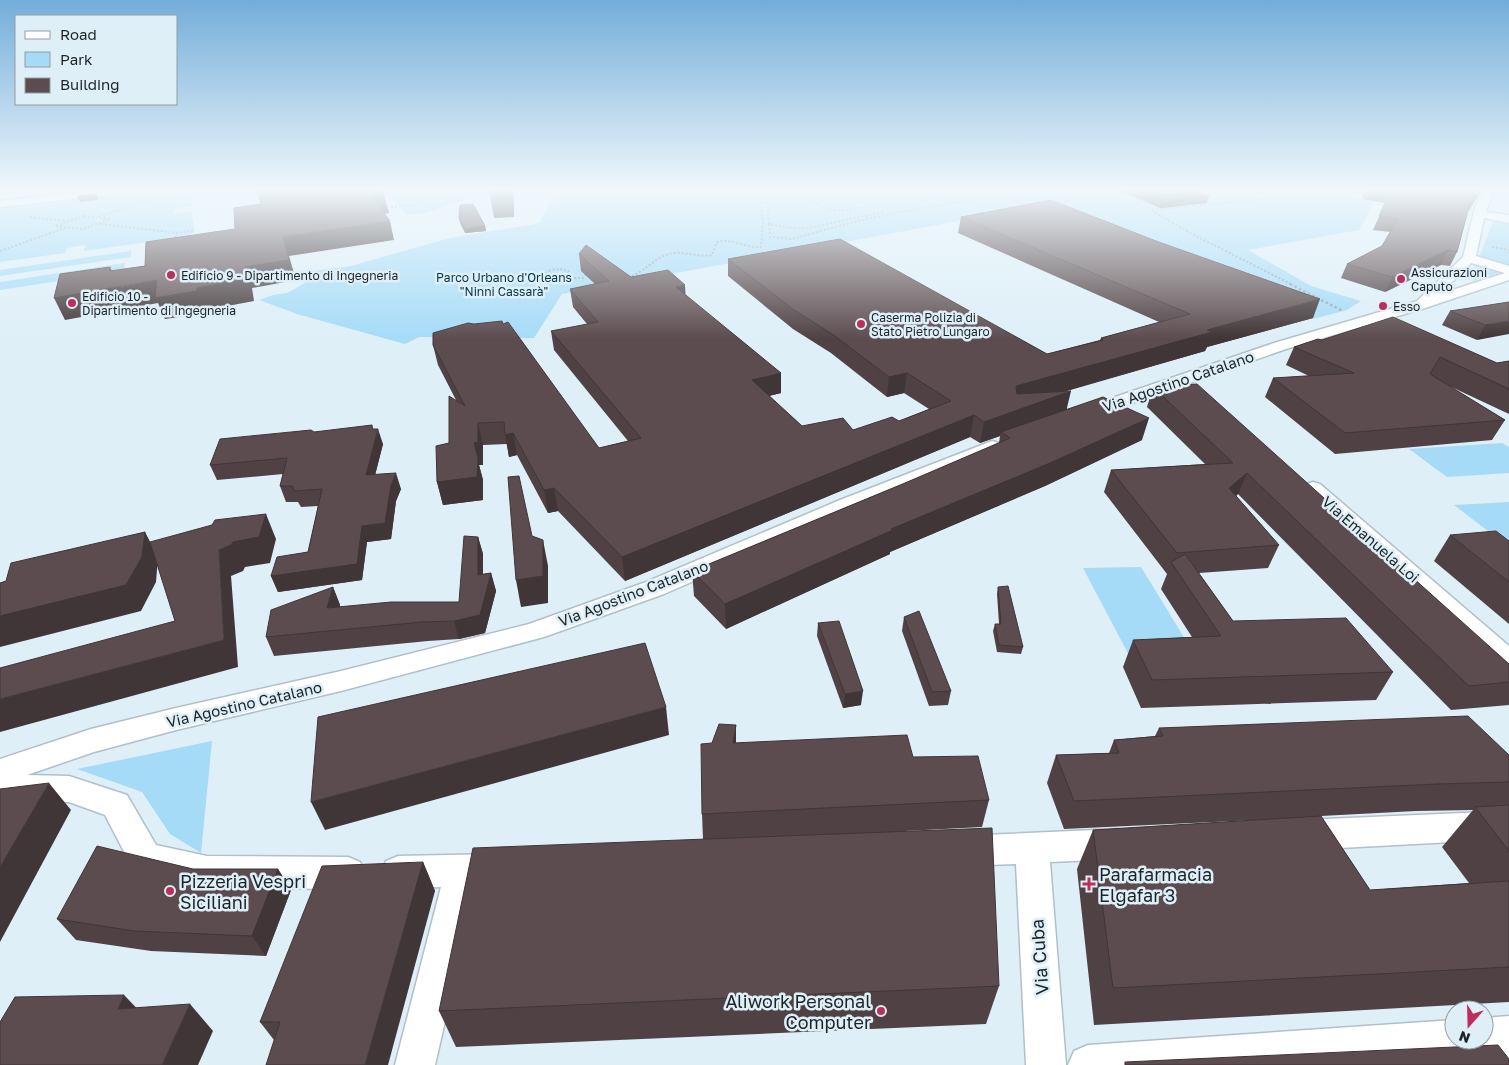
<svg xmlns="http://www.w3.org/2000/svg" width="1509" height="1065" viewBox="0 0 1509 1065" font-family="'Golos Text',sans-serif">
<rect width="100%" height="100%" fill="#deeff8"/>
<!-- green -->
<g fill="#a5dbf7">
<path d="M151,190H192V206L174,209V213L191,211L195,232L184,237L84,251L85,245L67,248L65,253L0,262V207L80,198L97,200L99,196Z"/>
<path d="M388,190H437L438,192L446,191L447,193L465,192L464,201L423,213L406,215Z"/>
<path d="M558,190H1355L1349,197L1375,201L1359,230L1248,250L1311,286L1361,301L1347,310L1313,319L1046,205L562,294L534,338L419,337L405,344L297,314L259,300L273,295L287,293L305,283V272L351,266L450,238L535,224L540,222L549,203L561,195Z"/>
<path d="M1493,222L1509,224V266L1484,259L1480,255Z"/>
<path d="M131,251V257L0,276V270Z"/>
<path d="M125,263L124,271L0,290V282Z"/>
<path d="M1476,265H1479L1506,271L1473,281Z"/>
<path d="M1502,443L1509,447V473L1447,477L1409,449Z"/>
<path d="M1509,502V547L1454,505Z"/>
<path d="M1141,567L1196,657L1131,659L1083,568Z"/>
<path d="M212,741L201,853L170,834L142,792L77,769Z"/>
</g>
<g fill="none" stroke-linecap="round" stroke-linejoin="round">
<defs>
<g id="minor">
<path d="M100,190H130L125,193L0,207V201Z"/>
<path d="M1484,190H1494L1486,212L1509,215V223L1484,218L1476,256L1509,266V280L1425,308L1286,349L1092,417L1086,419L1080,417L1077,413L1080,409L1274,343L1417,301L1463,257L1475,207ZM1471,263L1505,273L1440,294Z"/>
<path d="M992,441L999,443L1002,447L999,451L856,510L664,594L544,637L341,691L176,730L94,752L27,775L69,776L127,795L156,845L207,856L348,857L360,862L365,873L360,884L348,889L207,888L133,869L105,815L69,802L0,801V759L91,729L176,708L341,671L529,624L646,582L840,500Z"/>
<path d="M1313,482L1320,484L1509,646V671L1499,668L1306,492L1303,488L1306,484Z"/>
<path d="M1509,811V839L1302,850L1290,845L1286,835L1290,825L1302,820Z"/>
<path d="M1118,829L1130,834L1135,844L1130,854L1118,859L1050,862L1066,1065H1026L1016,864L962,866L950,862L945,851L950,840L962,836Z"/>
<path d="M498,854L510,859L515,870L510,881L498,886H476L435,1065H395L441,887L398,888L386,883L381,872L386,861L398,856Z"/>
<path d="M1509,1016V1065H1477L1469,1052L1454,1060L1382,1065H1068L1074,1051L1088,1045L1454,1020V1040H1484V1018Z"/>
</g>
</defs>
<!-- minor casing -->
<use href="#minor" stroke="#b0c0c9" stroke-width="3"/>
<!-- path-far1 -->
<g stroke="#9ba9b0" stroke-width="2" stroke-dasharray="2 2" stroke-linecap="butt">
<path d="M176,190H192"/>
<path d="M413,190L417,196"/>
<path d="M766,190L769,224L791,228H808L884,212"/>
<path d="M919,190L949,202"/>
<path d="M1231,190L1241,193"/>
<path d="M1238,190L1254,200L1302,195L1317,190"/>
<path d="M417,196H421L423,198L413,199L412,197Z"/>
<path d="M1254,200L1151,210L1196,236L1293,285"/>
<path d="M812,201C830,213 844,211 865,207"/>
<path d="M391,207L415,205L419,202L418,199"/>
<path d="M84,216L110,219L83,229L55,226Z"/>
<path d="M30,217L66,221"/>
<path d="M99,217L177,190"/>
<path d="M101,224L177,233"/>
<path d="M769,224L770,237L792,239L857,221L916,209L975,200L1064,190"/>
<path d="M175,238L177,233L195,230"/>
<path d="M1492,247L1509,250"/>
<path d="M0,251L68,227"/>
<path d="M560,269L568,271L570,275L557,279L543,275L551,270Z"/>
<path d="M628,277C644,273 654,258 669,254C683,250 698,258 712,255L717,242C732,238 746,248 761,247L763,222L759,190"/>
<path d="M566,278H583L587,272"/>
</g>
<!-- path -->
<path stroke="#9ba9b0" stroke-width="2.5" stroke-dasharray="2.5 2.5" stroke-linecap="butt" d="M1290,284L1343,311"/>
<!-- minor -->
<use href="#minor" fill="#fff" fill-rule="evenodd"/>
</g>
<!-- wall -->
<g fill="#4f4144" fill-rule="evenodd">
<path d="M489,190H513L514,217L494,218Z"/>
<path d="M1118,190H1193L1207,203L1160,208Z"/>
<path d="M1365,190H1482L1468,212L1457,252L1450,266L1441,265L1385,292L1341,278L1347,264L1382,246L1390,232L1373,230L1385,203L1362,199Z"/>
<path d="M961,217L1313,318L1207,347L1205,351L1065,391L1067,409L1142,440L1045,486L890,552V554L726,629L694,596L692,571L905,483L999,443L1000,436L980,443L970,437L625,581L558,511L548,513L517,455L509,457L507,444L483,445V465H479L483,480V500L443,505L437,482L449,443L456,400L438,365L433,345L474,324H503L599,448L628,441L554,350L551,331L587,324L573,307L570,289L595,284L581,271L579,254L631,277L686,295L781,393L769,396L802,426L853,430L899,421L929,409L904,393L887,397L831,353L793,329L728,276V259L1047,354L1100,340L1101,338L1159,322L958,233Z"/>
<path d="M459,218L485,226L486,231L465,233L460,223Z"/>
<path d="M1509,302L1477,340L1442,325L1450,311Z"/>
<path d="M1322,340L1497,363L1509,361V414L1445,384L1505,420L1492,440L1335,454L1265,397L1273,378L1309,376L1286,365L1294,347Z"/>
<path d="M1153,387L1509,664V705L1451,710L1238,494L1236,496L1279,545L1268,568L1199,573L1233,621L1393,672L1376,700L1141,708L1123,667L1133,640L1192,637L1161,589L1167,574L1104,492L1111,470L1205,464L1147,407Z"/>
<path d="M373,429L383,444L375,475L401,489L396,501L391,539L367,542L362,580L278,592L271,576L308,552L318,506L301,507L298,502H286L280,486L283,474L217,480L210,465Z"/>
<path d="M1450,535L1509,541V624L1434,561Z"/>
<path d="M478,537L483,554V574L491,573L496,591L485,633L459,639L428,641L274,656L266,637L333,587L340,605V607L459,602Z"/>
<path d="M998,587L1023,647L1021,654L997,652L993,631L995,624H999L997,594Z"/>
<path d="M904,617L951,691L948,705L929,706L902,631Z"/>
<path d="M818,623L861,705L843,708L817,636Z"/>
<path d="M736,725V743L913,757L989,800L982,827L905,831L999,986L986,1024L456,1047L439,1011L703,839L702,814L712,743Z"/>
<path d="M1159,728L1509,755V1002L1094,1025L1077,869L1093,830L1275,819L1064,829L1047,783L1056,755L1109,753L1114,740L1155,736ZM1473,810L1442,847L1469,883L1370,890L1321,816L1416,811Z"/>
<path d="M423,862L435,891L274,1040L260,1022Z"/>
<path d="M193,869H278L291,890L266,956L151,951L76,940L57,919Z"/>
</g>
<!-- shaded-wall -->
<g fill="#403537">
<path d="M509,190H513L514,217Z"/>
<path d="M1480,190H1482L1463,219L1469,206Z"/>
<path d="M96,194L98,198L97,200L80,202L78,198Z"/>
<path d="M384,195L389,213L377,215L372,197Z"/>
<path d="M1209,196L1207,203L1160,208L1162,200Z"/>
<path d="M390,221L394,240L289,256L296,280L252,288L254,301L206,310V313L165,319L158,303L65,320L54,298L110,271V267L119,287L157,280L197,288L245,267L283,237Z"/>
<path d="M485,226L486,231L465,233V229Z"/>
<path d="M1448,250L1441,265L1385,292L1392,277Z"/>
<path d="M685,285L686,303L676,287Z"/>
<path d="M1320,299L1313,318L1207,347L1205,351L1012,407L1016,386L1207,330Z"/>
<path d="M1509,321V334L1477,340L1485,325Z"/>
<path d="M781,373V393L752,400V380Z"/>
<path d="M907,373L904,393L887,397L889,377Z"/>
<path d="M1071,391L1066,412L1001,432L1000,436L980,443L984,422Z"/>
<path d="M974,415L970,437L625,581L622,557Z"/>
<path d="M1149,418L1142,440L1045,486L890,552V554L726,629L725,604L891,529Z"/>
<path d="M478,423L483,445V465H479L483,480V500L443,505L437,482L474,443Z"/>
<path d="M372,425L376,439L378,429L383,444L371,491L366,475Z"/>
<path d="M513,433L517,455L509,457L505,435Z"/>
<path d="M396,473L401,489L396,501L391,539L367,542L362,580L278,592L271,576L362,526L391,485Z"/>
<path d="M1247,473L1238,494L1221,510L1229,488Z"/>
<path d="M554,488L558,511L548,513L544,490Z"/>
<path d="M266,514L276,539L270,563L245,567L243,571L231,576L238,667L0,732V699L224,640L219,550L233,542Z"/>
<path d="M145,532L158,557L156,582L141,611L0,647V616Z"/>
<path d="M478,537L483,554V593L478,575Z"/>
<path d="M543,540L548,566V603L521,607L516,580Z"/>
<path d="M491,573L496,591L485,633L459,639L454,621Z"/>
<path d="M333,587L340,605L335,627L327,608Z"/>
<path d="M863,691L861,705L843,708L845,694Z"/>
<path d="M666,707L669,735L325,830L311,802Z"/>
<path d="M736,725V752L733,743Z"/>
<path d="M49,783L71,810L0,942V867Z"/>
<path d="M423,862L435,891L388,1065H365Z"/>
<path d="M278,869L291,890L266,956L252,936Z"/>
<path d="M124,995L149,1021L118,1009Z"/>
<path d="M190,1004L213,1031L198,1065H162Z"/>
</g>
<!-- building -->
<g fill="#5c4c4f" stroke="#403537">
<path d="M257,190H380L384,195L372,197L390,221L283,237L289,260L245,267L247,279L197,288V291L155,298L157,280L54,298L60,274L110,267V271L145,266L146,242L235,229L234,208L261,204Z"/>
<path d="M1136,190H1193L1209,196L1162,200Z"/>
<path d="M1386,190H1480L1469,206L1457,252L1448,250L1392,277L1347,264L1382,246L1398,219L1379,216L1391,190Z"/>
<path d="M96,194L95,196L78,198V196Z"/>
<path d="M1051,200L1156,241L1320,299L1207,330L1212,332L1016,386L1017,394L1071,391L984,422L974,415L622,557L554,488L544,490L513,433L505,435L504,422L478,423V442L474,443L478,458L477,477L437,482L436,446L449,443V396L465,406L433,345V333L468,323L474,324L502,321L503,324L508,322L599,448L641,438L551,331L598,322L570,289L609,281L579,254L586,245L631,277L668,270L685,285L676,287L781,373L752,380L802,426L843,418L853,430L892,417L899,421L951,401L907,373L889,377L832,334L794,310L728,259L840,239L1047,354L1103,340L1101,338L1190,314L961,217Z"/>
<path d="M473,204L485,226L465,229L459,218L460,205Z"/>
<path d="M1509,302V321L1485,325L1450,311Z"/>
<path d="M1393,317L1497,363L1509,361V389L1440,357L1430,374L1505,420L1345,433L1273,378L1354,373L1294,347L1318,339L1322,340Z"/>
<path d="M1197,384L1509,664V682L1469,686L1247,473L1229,488L1279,545L1177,553L1111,470L1233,463L1153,387Z"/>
<path d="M1103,397L1149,418L1050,463L891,529L893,530L725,604L692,571L905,483L1010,438L1001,432Z"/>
<path d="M372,425V429H378L366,475L396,473L391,485L385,523L362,526L357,564L271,576L277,557L308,552L322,489L295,491L292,486H280L287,458L210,465L220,439L311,430L314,432Z"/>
<path d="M519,476L532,536L543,540V576L516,580L508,477Z"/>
<path d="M266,514L259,537L233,542L231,545L219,550L224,640L0,699V668L175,621L150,542L212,525L215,520Z"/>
<path d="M1496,531L1509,541V582L1450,535Z"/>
<path d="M145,532L142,557L126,585L0,616V583L6,581L11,563Z"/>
<path d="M464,536L478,537V575L491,573L480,615L454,621L422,622L266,637L271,610L333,587L327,608L391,602H459Z"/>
<path d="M1185,554L1233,621L1346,618L1393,672L1152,680L1133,640L1221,636L1171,562Z"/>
<path d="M1008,586L1023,647L999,645L995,624H1001L998,587Z"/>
<path d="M919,611L951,691L932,692L904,617Z"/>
<path d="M839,621L863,691L845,694L818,623Z"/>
<path d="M645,643L666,707L311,802L318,717Z"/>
<path d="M1468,716L1509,755V782L1437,784L1074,801L1056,755L1119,753L1114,740L1163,736L1159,728Z"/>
<path d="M719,724L736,725L733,743L907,735L913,757L978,756L989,800L702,814L701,744L712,743Z"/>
<path d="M49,783L0,867V789Z"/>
<path d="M1509,805V851L1475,807Z"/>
<path d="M1321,816L1370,890L1509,881V967L1113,988L1093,830Z"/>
<path d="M992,828L999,986L439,1011L473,848Z"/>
<path d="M97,846L193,869H278L252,936L134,931L57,919Z"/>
<path d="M423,862L365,1065H266L280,1022H260L322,866Z"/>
<path d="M124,995L118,1009L190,1004L162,1065H0V1022L15,997Z"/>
<path d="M1498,1045L1509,1059V1065H1125V1062Z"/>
</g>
<!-- sky -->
<linearGradient id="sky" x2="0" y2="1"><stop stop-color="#73add9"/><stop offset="0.56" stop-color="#f0f8fc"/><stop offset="1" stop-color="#f0f8fc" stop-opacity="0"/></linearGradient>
<rect width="1509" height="339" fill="url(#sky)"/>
<!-- markers -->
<g fill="#bd2f5b" stroke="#deeff8" stroke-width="2">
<circle cx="171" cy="275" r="5"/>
<circle cx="1401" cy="279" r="5"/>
<circle cx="72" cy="303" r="5"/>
<circle cx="1383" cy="306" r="5"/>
<circle cx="861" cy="324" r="5"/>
<path d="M1086.5 876.5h5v5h5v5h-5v5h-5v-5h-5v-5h5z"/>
<circle cx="170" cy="891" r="5"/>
<circle cx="881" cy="1011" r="5"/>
</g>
<g text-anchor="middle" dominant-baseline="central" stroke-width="5" stroke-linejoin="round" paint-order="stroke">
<!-- far-poi labels -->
<g font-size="12" fill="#1d2427" stroke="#deeff8" text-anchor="start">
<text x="1411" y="272">Assicurazioni<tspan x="1411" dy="14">Caputo</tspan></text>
<text x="181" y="275">Edificio 9 - Dipartimento di Ingegneria</text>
<text x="82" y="296">Edificio 10 -<tspan x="82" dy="14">Dipartimento di Ingegneria</tspan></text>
<text x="1393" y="306">Esso</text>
<text x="871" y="317">Caserma Polizia di<tspan x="871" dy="14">Stato Pietro Lungaro</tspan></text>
</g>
<!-- far-park labels -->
<g font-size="12" fill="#00354b" stroke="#deeff8">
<text x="504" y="277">Parco Urbano d'Orleans<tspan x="504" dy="14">"Ninni Cassarà"</tspan></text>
</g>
<!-- street labels -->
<g font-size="15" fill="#1d2427" stroke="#deeff8">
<text transform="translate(1178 381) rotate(-19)">Via Agostino Catalano</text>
<text transform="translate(1371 539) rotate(41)">Via Emanuela Loi</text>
<text transform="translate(633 593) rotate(-21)">Via Agostino Catalano</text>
<text transform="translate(244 704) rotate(-13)">Via Agostino Catalano</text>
</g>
<!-- near-poi labels -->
<g font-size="18" fill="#1d2427" stroke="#deeff8" text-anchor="start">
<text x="1099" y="874">Parafarmacia<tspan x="1099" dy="21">Elgafar 3</tspan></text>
<text x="180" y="881">Pizzeria Vespri<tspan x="180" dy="21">Siciliani</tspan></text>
<text x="871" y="1001" text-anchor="end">Aliwork Personal<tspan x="871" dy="21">Computer</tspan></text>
</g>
<!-- near-street labels -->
<g font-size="18" fill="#1d2427" stroke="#deeff8">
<text transform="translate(1039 957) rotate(-94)">Via Cuba</text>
</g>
</g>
<!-- legend -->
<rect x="15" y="15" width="162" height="90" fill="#deeff8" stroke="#919ea4"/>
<rect x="25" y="31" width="25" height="8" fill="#ffffff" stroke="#919ea4"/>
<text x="60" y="40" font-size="15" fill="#1d2427">Road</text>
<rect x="25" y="52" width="25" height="15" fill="#a5dbf7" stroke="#919ea4"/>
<text x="60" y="65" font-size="15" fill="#1d2427">Park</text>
<rect x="25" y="78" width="25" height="15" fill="#5c4c4f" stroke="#919ea4"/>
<text x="60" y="90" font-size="15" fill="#1d2427">Building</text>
<!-- north arrow -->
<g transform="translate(1469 1025) rotate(200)"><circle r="24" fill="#deeff8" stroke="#919ea4"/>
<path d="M0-4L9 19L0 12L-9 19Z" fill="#bd2f5b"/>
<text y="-8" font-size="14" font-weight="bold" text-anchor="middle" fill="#1d2427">N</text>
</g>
</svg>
